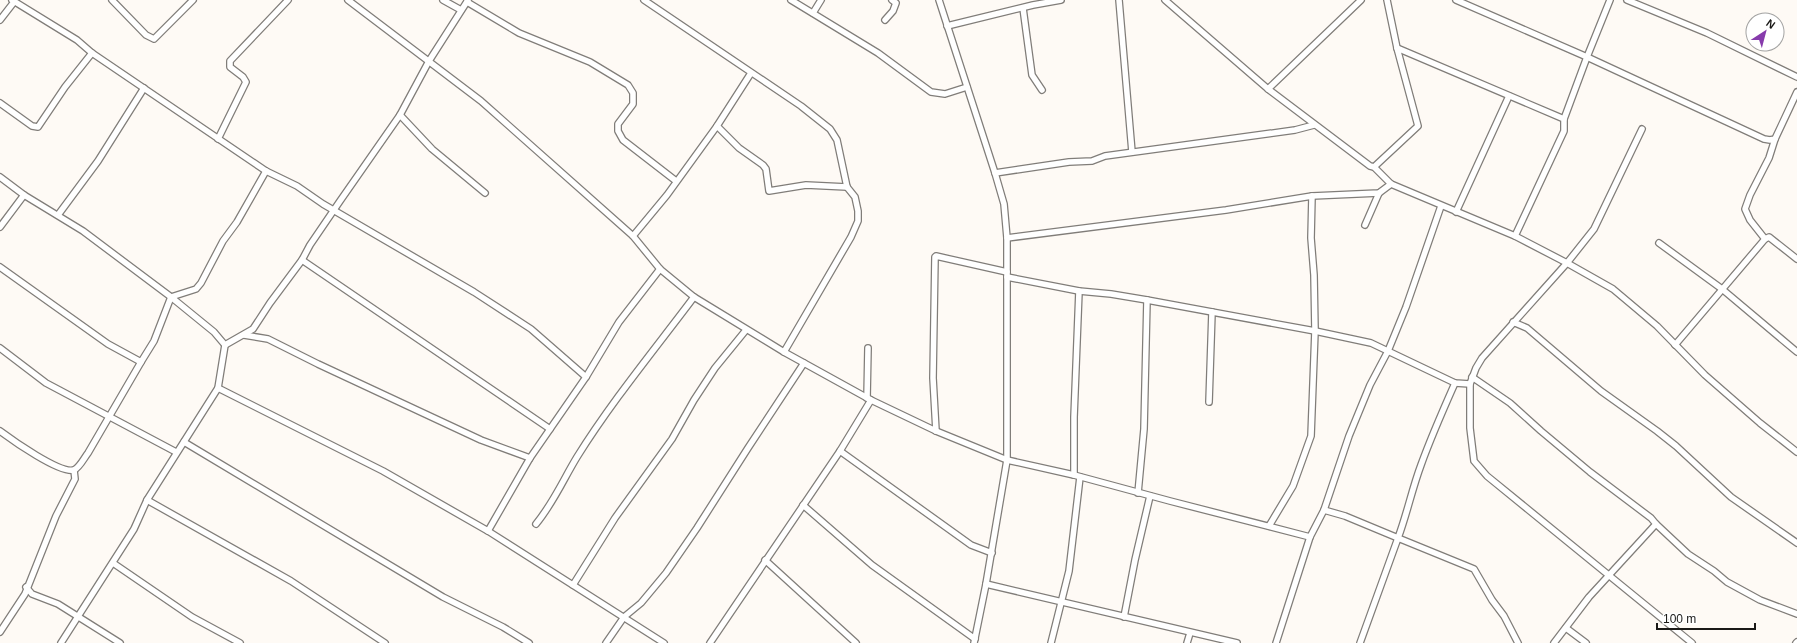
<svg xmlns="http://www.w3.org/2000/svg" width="1797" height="643" viewBox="0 0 1797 643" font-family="Helvetica,sans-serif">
<rect width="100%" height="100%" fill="#fefaf5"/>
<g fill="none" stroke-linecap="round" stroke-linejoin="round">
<defs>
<g id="street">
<path d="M12,0L77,40L92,53L266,171L297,186L323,204L474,292L531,329L586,377"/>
<path d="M112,0L146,35L154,39L193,0"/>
<path d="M348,0L481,101L633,236L660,269L694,297L784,352L871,400L936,431L1007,460L1074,475L1170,501L1310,537"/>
<path d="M443,0L461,10"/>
<path d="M644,0L801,106L830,129L837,140L847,187L855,197L858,211V221L851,237L784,352"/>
<path d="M791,0L878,53L931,92L945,94L967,87"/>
<path d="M939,0L995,173L1004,204L1007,238V460L986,584L974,643"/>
<path d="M1119,0L1132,152"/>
<path d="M1165,0L1268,89L1370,166L1374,167L1391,184L1515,236L1567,263L1613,289L1657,326L1705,375L1760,423L1797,452"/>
<path d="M1456,0L1587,57L1764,139L1770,140L1775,139L1797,92"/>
<path d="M1627,0L1707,33L1797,77"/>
<path d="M467,2L519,33L590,62L628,85L633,93V104L618,124V131L623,140L676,181"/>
<path d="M1023,8L1032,75L1042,90"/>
<path d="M813,13L821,0"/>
<path d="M0,20L14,2"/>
<path d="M885,20L893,11L896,3L892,0"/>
<path d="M947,26L1033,5L1061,0"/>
<path d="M1397,48L1564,119V131L1515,236"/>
<path d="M1268,89L1361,0"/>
<path d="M0,103L32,126L38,127L65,87L92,53"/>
<path d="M400,115L432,149L485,193"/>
<path d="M1564,119L1587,57L1610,0"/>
<path d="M717,126L739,148L763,165L766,169L769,191L806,185L847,187"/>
<path d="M1642,129L1594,229L1567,263L1482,358L1476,368L1470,384V428L1474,461L1487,476L1692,643"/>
<path d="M218,139L246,82L243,77L230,67V61L288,0"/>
<path d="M1374,167L1418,126L1397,48L1387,0"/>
<path d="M995,173L1069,162L1092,161L1105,156L1295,130L1314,125"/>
<path d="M0,177L24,195L83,231L171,297L214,332L225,345L253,329L270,303L302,260L310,245L340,201L400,115L429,61L468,0"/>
<path d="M1456,212L1509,96"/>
<path d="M58,215L98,161L144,88"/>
<path d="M1365,225L1379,193"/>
<path d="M0,227L24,195"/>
<path d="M633,236L667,195L717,126L751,73"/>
<path d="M1007,238L1226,210L1312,196L1379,193L1391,184"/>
<path d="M1765,239L1750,220L1745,209L1750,195L1769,158L1775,139"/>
<path d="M1659,243L1722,289L1797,352"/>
<path d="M302,260L550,429"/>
<path d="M0,267L108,344L141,362L154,341L171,297L196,289L201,283L223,241L237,222L266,171"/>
<path d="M1007,277L1079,291L1111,294L1147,300L1315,331L1371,343L1455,383L1470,384"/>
<path d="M1513,322L1527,328L1601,391L1657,431L1676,446L1731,497L1797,543"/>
<path d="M244,335L268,339L318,364L481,440L530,458"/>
<path d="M1675,345L1765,239L1769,237L1797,259"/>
<path d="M0,348L46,383L176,452"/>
<path d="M1472,377L1510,403L1541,431L1590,472L1651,518L1656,524L1589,597L1554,643"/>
<path d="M218,388L383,471L488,531L664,643"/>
<path d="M867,398L868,348"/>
<path d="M1209,402L1212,312"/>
<path d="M0,431C12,440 60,474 74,470C80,467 84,458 88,453L141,362"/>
<path d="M936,431L933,378L935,257L936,256L1007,272"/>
<path d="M184,442L443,597L503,627L529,643"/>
<path d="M840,451L971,545L992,553"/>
<path d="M1074,475V417L1079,291"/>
<path d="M1138,493L1144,429L1147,300"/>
<path d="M147,500L291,581L385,643"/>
<path d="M803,505L872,565L975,639"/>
<path d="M1324,510L1345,516L1398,538C1407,514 1412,489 1421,465C1431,437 1443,410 1455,383"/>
<path d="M536,524C554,502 563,480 577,457C612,401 655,349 694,297"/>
<path d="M1656,524L1688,554L1714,571L1727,582L1760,600L1797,614"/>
<path d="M1269,526L1293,486L1311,436L1315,331L1314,275L1311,238L1312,196"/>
<path d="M488,531L530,458L586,377L619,322L660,269"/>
<path d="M765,560L856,643"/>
<path d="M113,563L192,617L240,643"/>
<path d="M986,584L1237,643"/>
<path d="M573,585L615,518L672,439L694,400L715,368L746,330"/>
<path d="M26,587L32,594L58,604L120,643"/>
<path d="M1124,617L1135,560L1150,496"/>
<path d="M1566,628L1586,643"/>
<path d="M0,632L25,594L56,516L75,479L74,470"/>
<path d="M61,643L134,529L147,500L218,388L225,345"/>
<path d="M606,643L624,617L641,603L666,573L697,528L748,448L804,363"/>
<path d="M710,643L840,451L871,400"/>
<path d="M1051,643L1069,571L1080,477"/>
<path d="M1187,643L1190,633"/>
<path d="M1276,643L1310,537L1324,510L1349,436L1370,385L1388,351L1406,307L1441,206"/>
<path d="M1360,643L1398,538L1474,569L1492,600L1504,616L1518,643"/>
<path d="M1796,643L1797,642"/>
</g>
</defs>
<!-- street casing -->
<use href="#street" stroke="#807d79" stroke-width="8"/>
<!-- street -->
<use href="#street" stroke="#fff" stroke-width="5.5"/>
</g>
<!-- north arrow -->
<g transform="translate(1765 32) rotate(36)"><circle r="19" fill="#ffffff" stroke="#a3a3a2"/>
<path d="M0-3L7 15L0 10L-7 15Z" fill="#873bac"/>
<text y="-6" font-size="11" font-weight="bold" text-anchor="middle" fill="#1a1917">N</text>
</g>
<!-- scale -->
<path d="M1657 623v6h98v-6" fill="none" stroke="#1a1917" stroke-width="2"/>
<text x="1663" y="623" font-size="12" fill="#1a1917" stroke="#ffffff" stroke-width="3" paint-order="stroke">100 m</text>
</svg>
